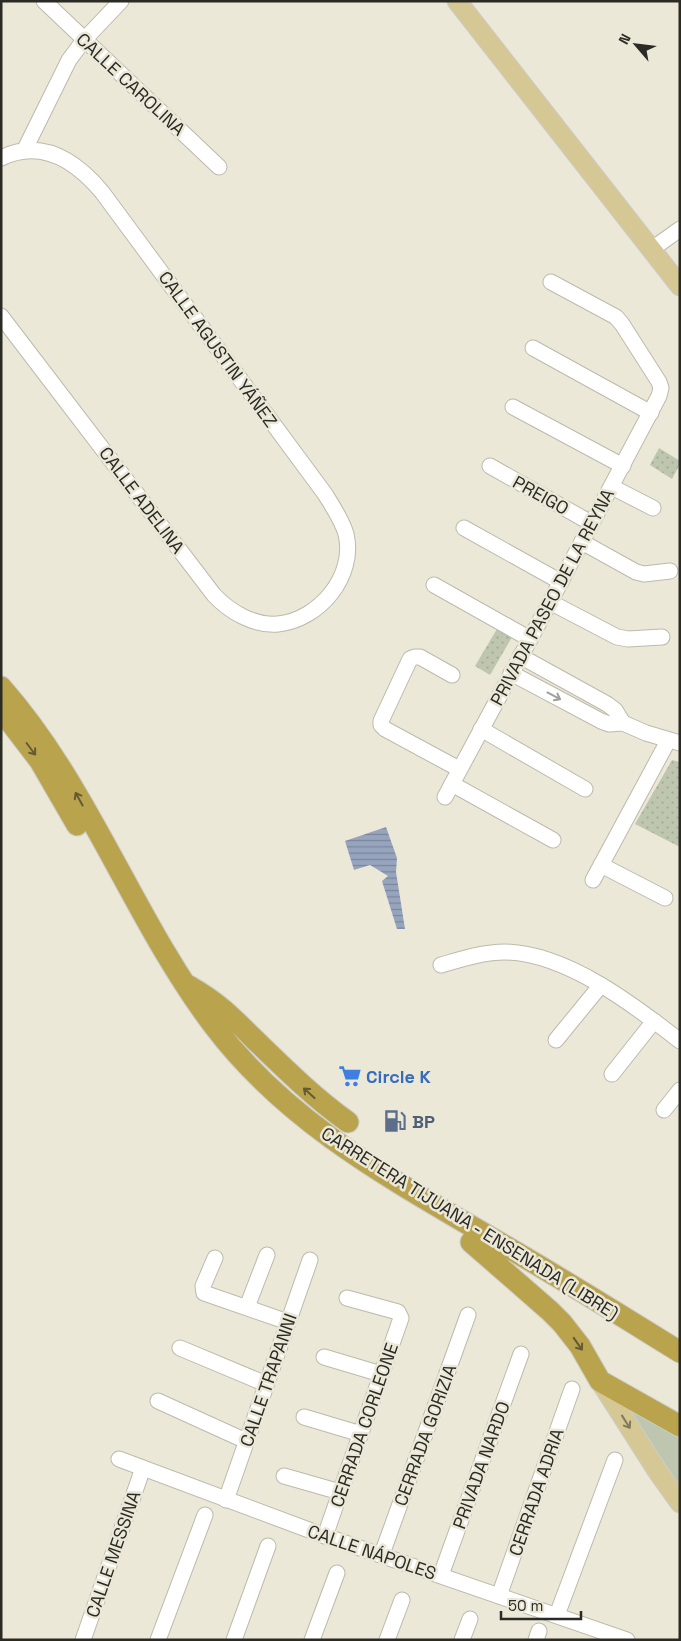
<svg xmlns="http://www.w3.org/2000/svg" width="681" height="1641" viewBox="0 0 681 1641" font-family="'Space Grotesk',sans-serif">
<defs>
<pattern id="park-dots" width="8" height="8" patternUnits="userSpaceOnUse" patternTransform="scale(1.25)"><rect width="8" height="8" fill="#bec6af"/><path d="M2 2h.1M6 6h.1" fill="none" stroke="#a3aa96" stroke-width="1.8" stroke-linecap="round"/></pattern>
<pattern id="water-rules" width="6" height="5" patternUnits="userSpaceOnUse" patternTransform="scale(1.25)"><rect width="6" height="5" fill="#96a4be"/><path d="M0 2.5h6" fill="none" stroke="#7b869a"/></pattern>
</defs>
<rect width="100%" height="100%" fill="#ebe8d8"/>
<!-- grass -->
<path fill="#bec6af" d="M628,1409L680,1431V1486Z"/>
<!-- park -->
<g fill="url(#park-dots)">
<path d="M659,448L680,461V464L672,479L650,465Z"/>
<path d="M497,629L512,637L490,675L475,666Z"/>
<path d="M672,760L680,762V847L635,824Z"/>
</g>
<!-- water -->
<path fill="url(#water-rules)" d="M386,827L397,858L396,872L405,929H397L382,881L388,876L370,865L354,870L345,841Z"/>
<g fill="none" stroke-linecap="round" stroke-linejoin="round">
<defs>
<g id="minor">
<path d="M44,1L219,167"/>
<path d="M25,149L69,60L84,40L121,1"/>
<path d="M1,158C42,138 76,161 102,192L325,494C333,507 342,520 346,534C356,576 319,620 278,624C254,626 230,612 214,595L1,316"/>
<path d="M652,249L680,229"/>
<path d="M533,348L651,413"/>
<path d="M513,407L623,466"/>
<path d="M490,466L591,523"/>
<path d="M612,487L653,508"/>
<path d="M464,528L561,582"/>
<path d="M582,542L636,572L644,574L670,571"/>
<path d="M434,585L530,639"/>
<path d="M550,602L617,637L628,639L662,637"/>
<path d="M520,656L607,704L615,710L623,723"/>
<path d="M511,673L601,721L609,724L623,723L646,733L680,743"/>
<path d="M452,675L420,657H415L410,659L381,721V725L385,729L459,769"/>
<path d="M481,729L585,789"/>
<path d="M452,784L553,840"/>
<path d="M445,797L550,602L659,396L661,388L659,382L622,324L616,317L551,282"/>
<path d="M601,865L665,898"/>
<path d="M593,880L668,741"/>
<path d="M441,965C462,959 483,952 505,952C566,953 634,1005 680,1041"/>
<path d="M556,1040L601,985"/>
<path d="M612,1074L654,1021"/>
<path d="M664,1110L680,1090"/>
<path d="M215,1258L203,1286L204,1293L288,1322"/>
<path d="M247,1307L267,1255"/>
<path d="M180,1348L266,1384"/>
<path d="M324,1357L381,1374"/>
<path d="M158,1401L246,1441"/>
<path d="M304,1417L361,1434"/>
<path d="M119,1459L325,1536L627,1640"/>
<path d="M284,1476L340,1492"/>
<path d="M226,1500L310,1260"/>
<path d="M325,1536L401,1318L398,1312L347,1298"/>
<path d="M382,1554L468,1315"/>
<path d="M441,1575L521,1354"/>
<path d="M499,1596L572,1389"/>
<path d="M557,1615L615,1460"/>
<path d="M83,1640L143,1468"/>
<path d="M158,1640L205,1515"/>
<path d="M234,1640L268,1546"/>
<path d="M312,1640L337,1573"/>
<path d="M387,1640L402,1600"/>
<path d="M462,1640L470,1619"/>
<path d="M536,1640L539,1631"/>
</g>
<g id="major">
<path d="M457,1L680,286"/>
<path d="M600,1381L658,1472L680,1503"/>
</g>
<g id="highway">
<path d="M1,687C90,788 133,919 214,1026C289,1125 395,1181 500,1243C561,1278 620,1315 680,1352"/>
<path d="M1,710L40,761L77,825"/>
<path d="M189,986C217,1002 230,1015 252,1037C283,1067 313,1097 348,1122"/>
<path d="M471,1242L550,1311L562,1323L580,1346L600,1381L680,1426"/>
</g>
</defs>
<!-- minor casing -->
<use href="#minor" stroke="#bdbaab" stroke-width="17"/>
<!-- major casing -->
<use href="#major" stroke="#ccccca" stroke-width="21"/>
<!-- highway casing -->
<use href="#highway" stroke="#ccccca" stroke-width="23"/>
<!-- minor -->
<use href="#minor" stroke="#fff" stroke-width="15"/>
<!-- major -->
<use href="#major" stroke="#d5c894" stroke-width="19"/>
<!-- highway -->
<use href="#highway" stroke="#b9a34d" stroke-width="21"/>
</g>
<!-- one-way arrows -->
<defs><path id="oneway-shaft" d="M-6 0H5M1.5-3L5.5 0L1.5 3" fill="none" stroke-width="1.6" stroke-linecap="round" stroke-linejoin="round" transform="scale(1.25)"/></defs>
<use stroke="#a09f9c" href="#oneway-shaft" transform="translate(554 696) rotate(28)"/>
<g stroke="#645a34">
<use href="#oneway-shaft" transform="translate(31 749) rotate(53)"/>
<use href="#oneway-shaft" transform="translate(79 799) rotate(-119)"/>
<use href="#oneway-shaft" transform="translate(309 1093) rotate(-138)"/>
<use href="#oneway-shaft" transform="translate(578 1344) rotate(55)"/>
</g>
<use stroke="#80795c" href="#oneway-shaft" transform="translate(626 1422) rotate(58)"/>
<!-- icons -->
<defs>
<symbol id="supermarket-bare" viewBox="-9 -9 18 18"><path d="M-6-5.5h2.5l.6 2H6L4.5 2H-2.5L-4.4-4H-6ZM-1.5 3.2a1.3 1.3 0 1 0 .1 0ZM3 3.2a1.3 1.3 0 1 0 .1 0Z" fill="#3f7fe0" stroke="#ebe8d8" stroke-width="2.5" paint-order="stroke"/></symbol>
<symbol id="fuel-bare" viewBox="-9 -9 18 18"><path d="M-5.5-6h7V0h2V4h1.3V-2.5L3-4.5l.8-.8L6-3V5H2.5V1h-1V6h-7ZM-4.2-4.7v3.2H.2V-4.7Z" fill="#5c6f8a" stroke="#ebe8d8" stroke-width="2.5" paint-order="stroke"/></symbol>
</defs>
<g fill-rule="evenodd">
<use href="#supermarket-bare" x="334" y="1060" width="32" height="32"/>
<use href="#fuel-bare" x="379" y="1105" width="32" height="32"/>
</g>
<g text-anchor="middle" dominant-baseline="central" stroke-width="5" stroke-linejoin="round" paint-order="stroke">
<!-- street labels -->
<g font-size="18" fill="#2b2a24" stroke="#ebe8d8">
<text transform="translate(131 84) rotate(43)">CALLE CAROLINA</text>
<text transform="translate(218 349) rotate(54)">CALLE AGUSTIN YÁÑEZ</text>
<text transform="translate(541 495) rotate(29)">PREIGO</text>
<text transform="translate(142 500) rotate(53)">CALLE ADELINA</text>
<text transform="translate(552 597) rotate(-62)">PRIVADA PASEO DE LA REYNA</text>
<text transform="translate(470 1223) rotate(32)">CARRETERA TIJUANA - ENSENADA (LIBRE)</text>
<text transform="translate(268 1380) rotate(-71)">CALLE TRAPANNI</text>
<text transform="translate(364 1425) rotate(-71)">CERRADA CORLEONE</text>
<text transform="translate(425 1435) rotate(-70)">CERRADA GORIZIA</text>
<text transform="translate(481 1465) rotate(-70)">PRIVADA NARDO</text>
<text transform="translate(536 1492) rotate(-71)">CERRADA ADRIA</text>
<text transform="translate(372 1552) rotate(19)">CALLE NÁPOLES</text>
<text transform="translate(113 1554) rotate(-71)">CALLE MESSINA</text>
</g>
<!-- shop labels -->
<g font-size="18" font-weight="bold" fill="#366cbe" stroke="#ebe8d8" text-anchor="start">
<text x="366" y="1076">Circle K</text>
</g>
<!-- service labels -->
<g font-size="18" font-weight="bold" fill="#4e5e75" stroke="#ebe8d8" text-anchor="start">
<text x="412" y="1121">BP</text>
</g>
</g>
<!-- border -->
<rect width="681" height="1641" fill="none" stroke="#2b2a24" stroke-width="5"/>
<!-- north arrow -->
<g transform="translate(636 45) rotate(298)" stroke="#ebe8d8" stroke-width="4" paint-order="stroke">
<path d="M0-4L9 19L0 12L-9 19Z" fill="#2b2a24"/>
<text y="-8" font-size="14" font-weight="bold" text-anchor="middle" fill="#2b2a24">N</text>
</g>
<!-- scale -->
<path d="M501 1611v8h80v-8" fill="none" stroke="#2b2a24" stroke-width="2.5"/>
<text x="508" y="1611" font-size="15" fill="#2b2a24" stroke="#ebe8d8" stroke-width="4" paint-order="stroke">50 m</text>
</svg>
